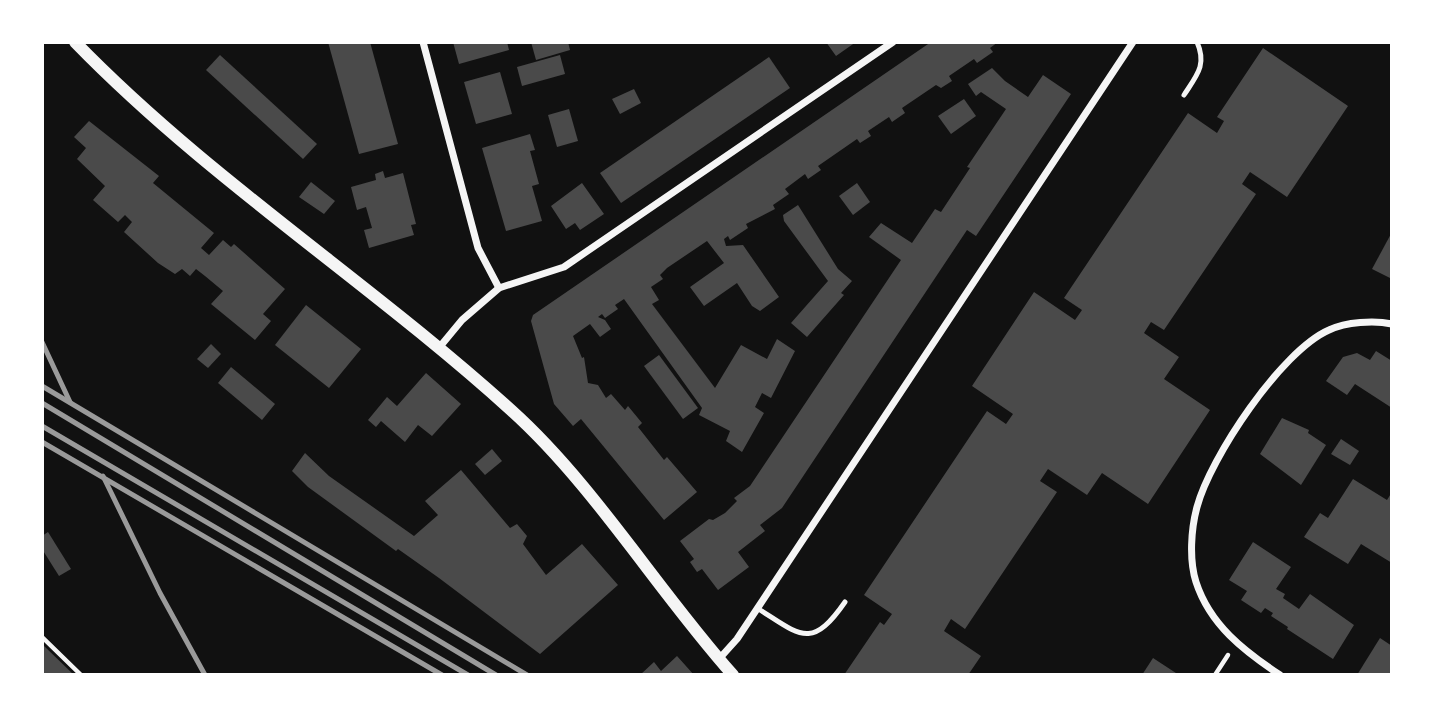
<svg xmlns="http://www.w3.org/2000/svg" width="1434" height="717" viewBox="0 0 1434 717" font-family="'Source Sans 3',sans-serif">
<rect width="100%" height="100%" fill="#111"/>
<!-- building -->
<g fill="#4a4a4a">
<path d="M328,42H370L398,144L359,154Z"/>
<path d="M453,42H507L509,50L459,64Z"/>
<path d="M531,42H568L570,50L536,60Z"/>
<path d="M826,42H856L836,56Z"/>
<path d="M931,42H998L990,48L993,52L977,63L974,59L949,76L952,81L941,88L936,85L902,108L905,113L892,122L889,117L868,131L871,136L860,143L857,139L818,166L821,170L808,179L805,174L785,189L789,194L773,205L775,209L746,224L748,228L730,240L728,236L724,239L726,246L743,245L779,297L760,311L752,306L737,283L704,306L690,287L724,263L707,241L667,268L660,275L663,279L651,287L659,300L652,304L715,388L741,345L767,359L777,339L795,351L771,398L762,393L755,407L764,413L742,452L726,441L730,431L699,415L702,408L624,299L615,305L618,309L605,318L602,314L598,317L605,320L611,329L600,337L590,324L573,336L582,358L584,357L588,383L598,385L606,398L611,394L625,410L628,406L642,423L638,427L664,460L667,457L697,492L664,520L581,419L573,426L554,404L531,321L533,315Z"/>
<path d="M1263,48L1348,106L1287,197L1250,172L1242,184L1256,194L1164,330L1151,322L1144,333L1179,357L1164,379L1210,410L1148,504L1102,473L1087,495L1048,469L1040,481L1057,492L965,629L951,619L944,631L981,656L968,675H844L880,622L884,625L892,614L864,595L987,411L1006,424L1013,414L972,386L1034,292L1075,320L1082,310L1064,298L1188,113L1217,133L1224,121L1217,117Z"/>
<path d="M220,55L317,144L303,159L206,70Z"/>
<path d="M560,55L565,74L522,86L517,67Z"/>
<path d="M769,57L790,88L621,203L600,173Z"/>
<path d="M992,68L1005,81L1028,97L1043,75L1071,94L976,236L967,230L782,508L760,525L765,531L738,552L749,567L718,590L702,569L697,572L690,562L694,559L680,541L709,519L713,520L725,513L737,501L734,498L750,486L901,260L869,237L881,223L912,243L935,209L941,212L970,168L967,167L1006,109L981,92L976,96L968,84Z"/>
<path d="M500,72L512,114L476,124L464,82Z"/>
<path d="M634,89L641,103L620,114L612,99Z"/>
<path d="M964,99L976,116L951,134L938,116Z"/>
<path d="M569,109L578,141L557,147L548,115Z"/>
<path d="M89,121L159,176L153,183L214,233L201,248L209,255L223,240L231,247L234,244L285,289L263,314L271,321L255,340L211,304L223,291L205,276L196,269L190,276L182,269L175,274L158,263L124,232L132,222L125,215L118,222L93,200L105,186L77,159L86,148L74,137Z"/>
<path d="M530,134L535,150L530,151L539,184L532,186L542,221L506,231L482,148Z"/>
<path d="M383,171L385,178L403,173L416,224L411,225L414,235L369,248L364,230L372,228L366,207L357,210L351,187L376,180L375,174Z"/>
<path d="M311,182L335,201L324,214L299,197Z"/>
<path d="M582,183L604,214L580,230L575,223L566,229L551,206Z"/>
<path d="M857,183L870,202L853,215L839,196Z"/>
<path d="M798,205L838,269L852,281L841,293L844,295L807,337L791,323L828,281L784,221L783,215Z"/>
<path d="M1392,232V279L1372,269Z"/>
<path d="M306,305L361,349L329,388L275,345Z"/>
<path d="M211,344L221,354L208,368L197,359Z"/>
<path d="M1376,351L1392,361V408L1355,384L1347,395L1326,381L1343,357L1357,353L1370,360Z"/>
<path d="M659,355L698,408L683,419L644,366Z"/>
<path d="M231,367L275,404L262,420L218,383Z"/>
<path d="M426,373L461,404L432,436L418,425L405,442L381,421L376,427L368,420L387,397L397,406Z"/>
<path d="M1282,418L1309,430L1308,433L1326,445L1301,485L1260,454Z"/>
<path d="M1341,439L1359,451L1350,465L1331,454Z"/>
<path d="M492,449L502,461L485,475L475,464Z"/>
<path d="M305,453L329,476L414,536L438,515L425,501L461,470L510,528L517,524L527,536L523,544L546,575L582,544L618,585L540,654L439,578L398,549L396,551L308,487L292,471Z"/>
<path d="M1353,479L1387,500L1392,492V563L1361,544L1348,564L1304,537L1320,513L1328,518Z"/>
<path d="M48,532L71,569L59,576L42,549V536Z"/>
<path d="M1253,542L1291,567L1276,589L1285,594L1283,598L1299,609L1310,594L1354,625L1333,659L1287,629L1288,627L1271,616L1273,613L1265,608L1261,613L1241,600L1247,591L1229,580Z"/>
<path d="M1380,638L1392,646V675H1357Z"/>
<path d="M42,644L74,675H42Z"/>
<path d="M677,656L694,675H640L654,662L661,671Z"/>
<path d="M1153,658L1179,675H1142Z"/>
</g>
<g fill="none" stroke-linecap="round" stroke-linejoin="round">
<!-- path -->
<g stroke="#f5f5f5" stroke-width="4.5">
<path d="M42,637L81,675"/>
<path d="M1215,675L1228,655"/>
</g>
<!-- service -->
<g stroke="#f5f5f5" stroke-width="5">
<path d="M1184,95C1197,75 1207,65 1197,42"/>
<path d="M757,608C800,635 811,651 845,602"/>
</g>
<!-- minor -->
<g stroke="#f5f5f5" stroke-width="7">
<path d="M423,42L478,248L499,288"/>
<path d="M438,349L462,320L499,288L564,267L893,42"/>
<path d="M719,659L737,639L1133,42"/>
<path d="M1280,675C1244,651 1210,625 1196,582C1189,560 1191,529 1197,507C1210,458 1281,351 1329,330C1346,322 1374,320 1392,324"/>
</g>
<!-- tertiary -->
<path stroke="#f5f5f5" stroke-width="12" d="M75,42C208,179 371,283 512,411C594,485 658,591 733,675"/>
<!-- rail -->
<g stroke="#9a9a9a" stroke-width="5">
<path d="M42,342L70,402"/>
<path d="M42,386L527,675"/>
<path d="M42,403L496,675"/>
<path d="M42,426L468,675"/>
<path d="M42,442L442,675"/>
<path d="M103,476L160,593L205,675"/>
</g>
</g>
<!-- border -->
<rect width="1434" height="717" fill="none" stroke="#ffffff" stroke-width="88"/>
</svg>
